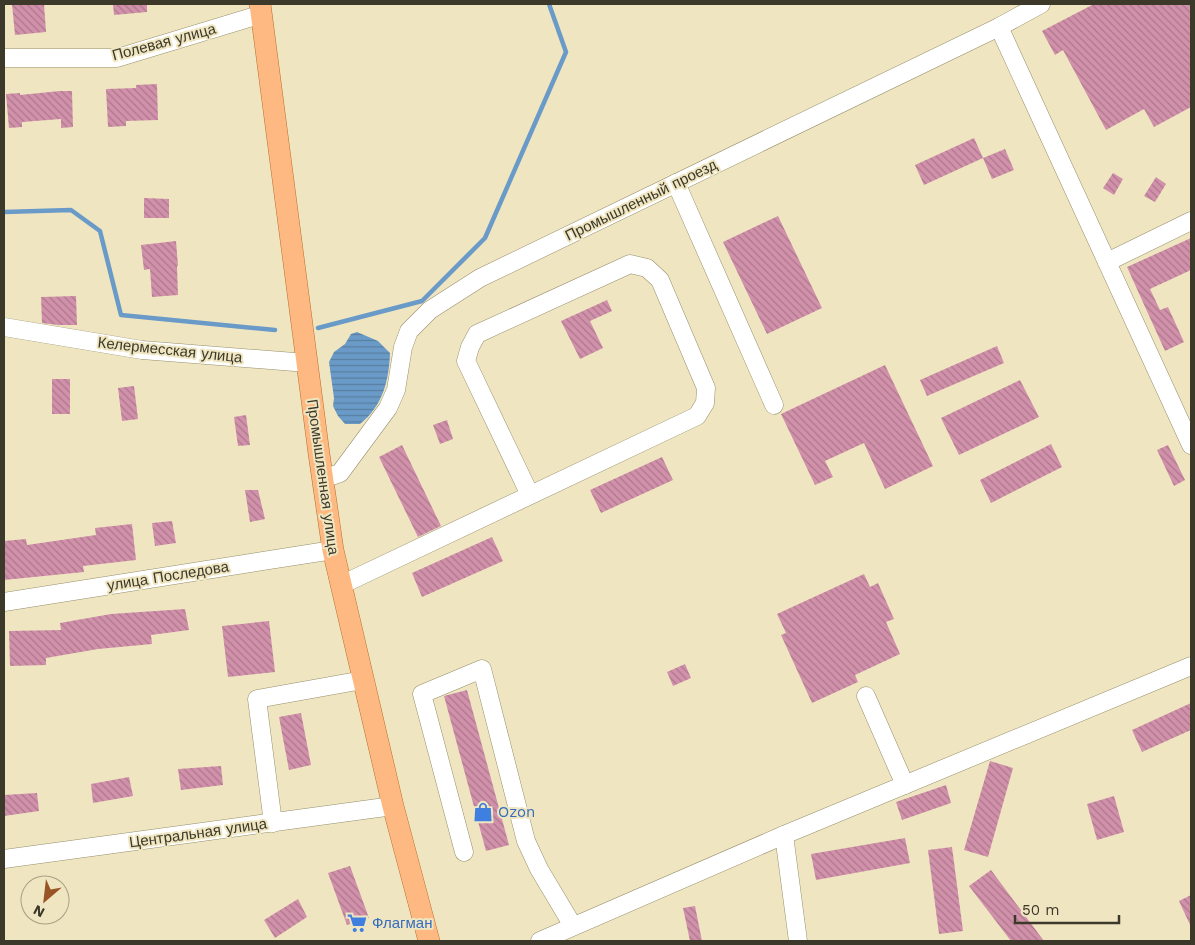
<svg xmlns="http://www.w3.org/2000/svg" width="1195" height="945" viewBox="0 0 1195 945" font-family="'Work Sans',sans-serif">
<defs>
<pattern id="water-rules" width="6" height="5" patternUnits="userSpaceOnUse" patternTransform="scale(1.25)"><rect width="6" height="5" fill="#6a9ac7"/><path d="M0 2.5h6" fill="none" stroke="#587fa2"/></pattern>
<pattern id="building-back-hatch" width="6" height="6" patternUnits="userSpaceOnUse" patternTransform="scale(1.25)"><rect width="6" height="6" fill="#d291ab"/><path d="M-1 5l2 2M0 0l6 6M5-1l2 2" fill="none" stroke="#ac778b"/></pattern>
</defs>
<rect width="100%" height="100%" fill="#efe6c1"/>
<!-- water -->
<path fill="url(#water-rules)" d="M357,332L378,341L390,353C389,380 383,406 360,424H345L338,416L333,406L334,398L329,362L334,352L345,344L351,334Z"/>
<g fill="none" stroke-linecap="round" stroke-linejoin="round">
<!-- stream -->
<g stroke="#6a9ac7" stroke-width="4.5">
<path d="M4,212L71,210L100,231L121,315L275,330"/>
<path d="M318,328L422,301L485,238L566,52L549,4"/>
</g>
</g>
<!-- building -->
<g fill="url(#building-back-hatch)">
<path d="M12,4H44L46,32L15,35Z"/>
<path d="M113,4H147V12L114,15Z"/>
<path d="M1094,4H1191V107L1154,127L1144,109L1106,130L1063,50L1055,55L1042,31Z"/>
<path d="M157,84L158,120L126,121V126L108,127L106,89L136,88V85Z"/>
<path d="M60,91H72L73,127L61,128V119L22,122V127L9,128L6,94L20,93V95Z"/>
<path d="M974,138L983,158L924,185L915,165Z"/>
<path d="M1005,149L1014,170L992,179L983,158Z"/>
<path d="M1113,173L1123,179L1114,195L1103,188Z"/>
<path d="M1156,177L1166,184L1155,202L1144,196Z"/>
<path d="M144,198L169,199V218H144Z"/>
<path d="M778,216L822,308L767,334L723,242Z"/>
<path d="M1191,238V270L1150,289L1160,310L1168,307L1184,342L1165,351L1127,267Z"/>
<path d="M176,241L178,266H177L178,295L152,297L150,269L144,270L141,245Z"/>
<path d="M76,296L77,325H58L42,323L41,297Z"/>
<path d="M607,300L612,311L590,321L603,348L580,359L561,321Z"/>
<path d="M997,346L1004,363L927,396L920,380Z"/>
<path d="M885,365L933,466L885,489L864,443L825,461L833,477L815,485L781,414Z"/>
<rect x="52" y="379" width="18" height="35"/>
<path d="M1020,380L1039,417L959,455L941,418Z"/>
<path d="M134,386L138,419L122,421L118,388Z"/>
<path d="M246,415L250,445L238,446L234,417Z"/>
<path d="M447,420L453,439L440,444L433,425Z"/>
<path d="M1051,444L1062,467L991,503L980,480Z"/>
<path d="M402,445L441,526L418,537L379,457Z"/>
<path d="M1168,445L1185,480L1174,486L1157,450Z"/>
<path d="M662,457L673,480L601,513L590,490Z"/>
<path d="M245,490H258L265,519L250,522Z"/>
<path d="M172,521L176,543L155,546L152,523Z"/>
<path d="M132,524L136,560L83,566L84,572L4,580V541L26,539L27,545L96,535L95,528Z"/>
<path d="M492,537L503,561L422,597L412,573Z"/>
<path d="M864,574L870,587L878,583L894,619L886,622L900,654L855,675L858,682L812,703L781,635L786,633L777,614Z"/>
<path d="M185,609L189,630L151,635L152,644L98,649L46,658V665L10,666L9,631L61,630L60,623L111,614Z"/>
<path d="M269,621L275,672L228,677L222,626Z"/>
<path d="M685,664L691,678L673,686L667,672Z"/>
<path d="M467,690L509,845L486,851L444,696Z"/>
<path d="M1191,703V730L1142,752L1132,730Z"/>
<path d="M301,713L311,765L289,770L279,717Z"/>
<path d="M990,761L1013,768L988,857L964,850Z"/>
<path d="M221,766L223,785L181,790L178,769Z"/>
<path d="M129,777L133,796L93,803L91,784Z"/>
<path d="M946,785L951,803L902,820L896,802Z"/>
<path d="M37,793L39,811L4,816V795Z"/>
<path d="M1114,796L1124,832L1097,840L1087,804Z"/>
<path d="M905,838L910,863L816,880L811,854Z"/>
<path d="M952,847L963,931L939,934L928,850Z"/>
<path d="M350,866L369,918L347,925L328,873Z"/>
<path d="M991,870L1044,941H1011L969,886Z"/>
<path d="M1191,895V927L1179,901Z"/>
<path d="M298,899L307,917L275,938L264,920Z"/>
<path d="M695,906L702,941H690L683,908Z"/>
</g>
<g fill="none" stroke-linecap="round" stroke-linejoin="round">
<defs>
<g id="minor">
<path d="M999,27L1191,445"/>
<path d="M4,58H117L262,14"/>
<path d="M676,183L774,405"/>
<path d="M1107,262L1191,221"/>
<path d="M4,327L142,350L307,363"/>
<path d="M323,479L340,473L388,408L396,390L403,347L409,331L430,310L480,278L999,27L1041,4"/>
<path d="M341,585L697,416L705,403L706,388L660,280L647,268L630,264L477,334L470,347L466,361L530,495"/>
<path d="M4,602L333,550"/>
<path d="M866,696L905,785"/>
<path d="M273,823L257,699L363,680"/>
<path d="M784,835L798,941"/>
<path d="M464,852L422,694L482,669L526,841L539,869L573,926"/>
<path d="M4,859L393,806"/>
<path d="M540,941L784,835L1191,666"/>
</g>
<path id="major" d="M260,4L319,454L333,550L393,806L429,941"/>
</defs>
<!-- minor casing -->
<use href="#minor" stroke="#978e6c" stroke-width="19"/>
<!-- major casing -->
<use href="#major" stroke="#b86e2c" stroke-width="22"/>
<!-- minor -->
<use href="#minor" stroke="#fff" stroke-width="18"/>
<!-- major -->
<use href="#major" stroke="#fdb981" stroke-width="21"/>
</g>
<!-- icons -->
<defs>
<symbol id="shop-bare" viewBox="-9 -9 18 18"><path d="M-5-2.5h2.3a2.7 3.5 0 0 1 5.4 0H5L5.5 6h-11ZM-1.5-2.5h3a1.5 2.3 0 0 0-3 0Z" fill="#3f7fe0" stroke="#efe6c1" stroke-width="2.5" paint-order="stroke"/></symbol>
<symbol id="supermarket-bare" viewBox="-9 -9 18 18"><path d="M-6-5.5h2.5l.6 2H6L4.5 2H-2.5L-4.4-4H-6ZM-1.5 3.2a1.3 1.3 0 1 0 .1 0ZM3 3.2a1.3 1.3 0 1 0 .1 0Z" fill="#3f7fe0" stroke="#efe6c1" stroke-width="2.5" paint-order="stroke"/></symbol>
</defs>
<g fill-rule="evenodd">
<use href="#shop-bare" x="469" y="798" width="28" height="28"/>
<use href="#supermarket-bare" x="343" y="909" width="28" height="28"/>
</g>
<g text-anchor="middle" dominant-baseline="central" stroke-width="4" stroke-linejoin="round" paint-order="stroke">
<!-- street labels -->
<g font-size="15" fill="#3c382a" stroke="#efe6c1">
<text transform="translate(164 42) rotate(-15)">Полевая улица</text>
<text transform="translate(641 200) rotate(-26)">Промышленный проезд</text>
<text transform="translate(170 350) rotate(6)">Келермесская улица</text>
<text transform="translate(323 477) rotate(82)">Промышленная улица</text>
<text transform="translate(168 576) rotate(-9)">улица Последова</text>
<text transform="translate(198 833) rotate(-8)">Центральная улица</text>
</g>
<!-- shop labels -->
<g font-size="15" fill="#366cbe" stroke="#efe6c1" text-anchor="start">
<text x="498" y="812">Ozon</text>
<text x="372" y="923">Флагман</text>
</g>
</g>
<!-- border -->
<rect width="1195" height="945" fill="none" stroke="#3c382a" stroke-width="10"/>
<!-- north arrow -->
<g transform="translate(45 900) rotate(208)"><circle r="24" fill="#efe6c1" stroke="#a7a085"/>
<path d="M0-4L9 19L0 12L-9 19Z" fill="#985426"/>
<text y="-8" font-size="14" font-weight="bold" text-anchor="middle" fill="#3c382a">N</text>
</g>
<!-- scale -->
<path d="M1015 915v8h104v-8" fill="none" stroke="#3c382a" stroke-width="2.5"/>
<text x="1022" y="915" font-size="15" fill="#3c382a" stroke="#efe6c1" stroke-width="4" paint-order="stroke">50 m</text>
</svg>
